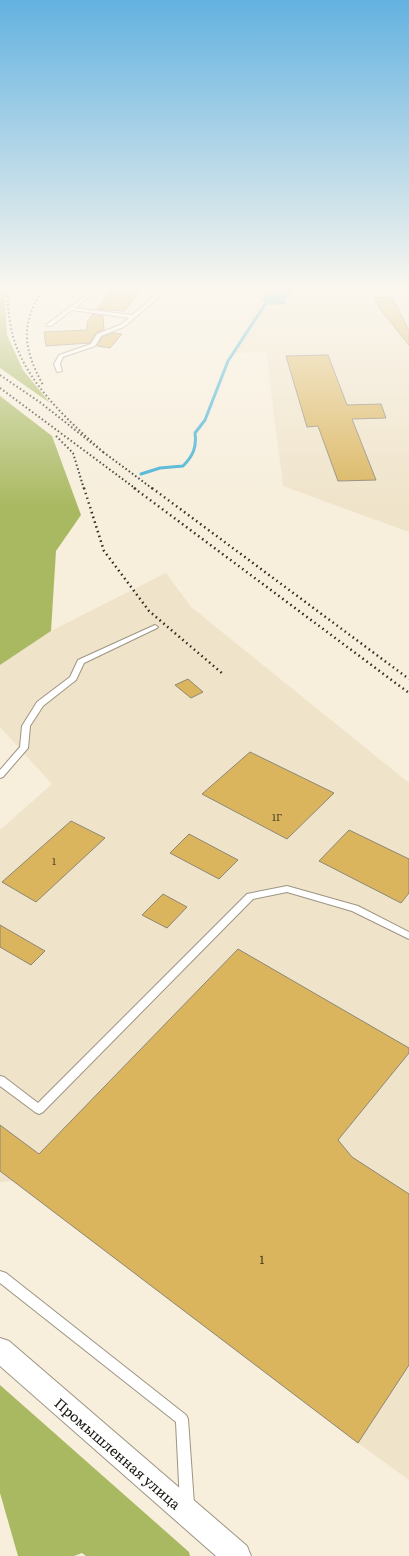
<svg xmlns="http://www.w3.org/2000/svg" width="409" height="1556" viewBox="0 0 409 1556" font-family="Literata,serif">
<rect width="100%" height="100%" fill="#f7eedb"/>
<!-- built -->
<g fill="#efe3c9">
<path d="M265,289H409V532L283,486L266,352L232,353Z"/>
<path d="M166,573L191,607L409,783V1480L358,1443L14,1181L0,1182V830L52,784L0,727V665L51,631Z"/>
</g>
<!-- forest -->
<g fill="#a9b961">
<path d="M0,289H4L7,335L23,370L50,403L0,368Z"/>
<path d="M0,396L52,436L81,515L56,551L51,631L0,665Z"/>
<path d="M0,1385L189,1552L190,1556H86L82,1553L74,1556H18L0,1493Z"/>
</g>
<!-- water -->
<path fill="#3cafd5" d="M270,289H291V294L285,299L286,304L269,305L262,301Z"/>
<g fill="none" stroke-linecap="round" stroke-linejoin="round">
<!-- stream -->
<path stroke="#3cafd5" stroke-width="3" d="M141,474L160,468L183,466C193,456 197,447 195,433L205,420L228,361L266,303"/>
</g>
<!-- building -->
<g fill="#dab55e" stroke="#8e8675">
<path d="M113,289H141L125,311L97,309Z"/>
<path d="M392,297L409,331V345L381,310L374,298Z"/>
<path d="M93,314L103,316L104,330L96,333L90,343L46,346L44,332L87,330V322Z"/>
<path d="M113,333L122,334L110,348L97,346L102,337Z"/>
<path d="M328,355L347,405L381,404L386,418L352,419L376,480L338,481L318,426L307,427L286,356Z"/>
<path d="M188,679L203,692L191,698L175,685Z"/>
<path d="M250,752L334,793L287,839L202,794Z"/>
<path d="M71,821L105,838L36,902L2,882Z"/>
<path d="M349,830L409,859V893L401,903L319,861Z"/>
<path d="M189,834L238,860L219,879L170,853Z"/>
<path d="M163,894L187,907L167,928L142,915Z"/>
<path d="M0,925L45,951L31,965L0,947Z"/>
<path d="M238,949L409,1048V1053L338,1140L352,1157L409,1194V1365L358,1443L0,1171V1125L39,1154Z"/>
</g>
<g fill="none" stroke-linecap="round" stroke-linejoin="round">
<defs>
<g id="lane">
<path d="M95,289H100L75,308L132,315L153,297L157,289H161L157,299L124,327L101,336L95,346L63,357L60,364L62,371L57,372L54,364L59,355L91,344L97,334L120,325L129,318L72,310L51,326H47V324Z"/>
<path d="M155,625L158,627L157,628L84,663L76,680L43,706L30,726L28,748L3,777L0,778V770L20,747L22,726L37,702L70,677L78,660Z"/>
<path d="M287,886L358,906L409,932V939L352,911L287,892L253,899L43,1112L39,1114L35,1112L0,1086V1076L4,1077L38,1103L247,894Z"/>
<path d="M0,1271L6,1273L186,1415L188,1419L194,1504L192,1509L187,1511L182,1509L180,1504L176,1422L0,1283Z"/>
</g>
<path id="street" d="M0,1338L9,1341L247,1546L251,1556H216L0,1366Z"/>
</defs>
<!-- lane casing -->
<use href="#lane" stroke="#9d9583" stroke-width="2"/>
<!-- street casing -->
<use href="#street" stroke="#9d9583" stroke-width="2"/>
<!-- lane -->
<use href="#lane" fill="#fff" fill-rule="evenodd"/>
<!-- street -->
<use href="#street" fill="#fff" fill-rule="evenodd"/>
<!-- rail-far1 -->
<g stroke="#2e2a22" stroke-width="2" stroke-dasharray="1.5 2.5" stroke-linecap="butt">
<path d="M43,289C20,325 23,348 43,385"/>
<path d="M0,375L41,403L103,452C68,420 30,387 14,340C9,324 8,306 7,289"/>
<path d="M0,388L136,489"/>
<path d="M56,436L73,453L84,489"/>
<path d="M103,452L153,489"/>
</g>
<!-- rail -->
<g stroke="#2e2a22" stroke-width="2.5" stroke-dasharray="1.5 3.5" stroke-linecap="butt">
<path d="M84,488L104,551L149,611L223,674"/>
<path d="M134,488L409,693"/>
<path d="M152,488L409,679"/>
</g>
</g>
<!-- sky -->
<linearGradient id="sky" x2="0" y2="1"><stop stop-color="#63b2e0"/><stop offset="0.57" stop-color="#fbf7ef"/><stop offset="1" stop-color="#fbf7ef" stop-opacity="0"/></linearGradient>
<rect width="409" height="507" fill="url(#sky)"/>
<g text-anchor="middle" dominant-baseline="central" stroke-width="3" stroke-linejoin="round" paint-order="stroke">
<!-- number labels -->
<g font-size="10" fill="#483c21">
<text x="277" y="816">1Г</text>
<text x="54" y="860">1</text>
</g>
<!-- near-number labels -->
<g font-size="12" fill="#483c21">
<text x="262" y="1259">1</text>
</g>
<!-- near-street labels -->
<g font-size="14" fill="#17140d" stroke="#fff">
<text transform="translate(118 1453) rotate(41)">Промышленная улица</text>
</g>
</g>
</svg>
